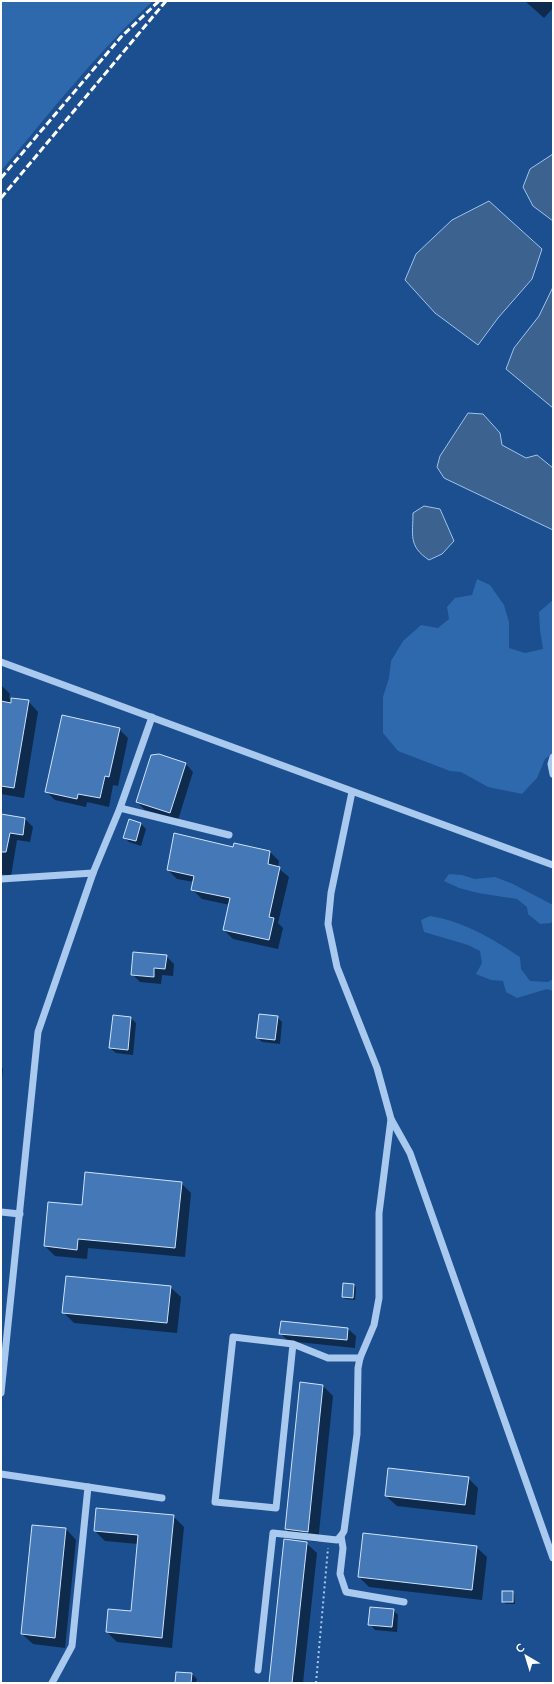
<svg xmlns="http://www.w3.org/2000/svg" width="554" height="1684" viewBox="0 0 554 1684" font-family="Lato,sans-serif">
<rect width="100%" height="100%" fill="#1b4f8f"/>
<!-- green -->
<g fill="#2e69ad">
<path d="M1,1H153C98,51 49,114 1,171Z"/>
<path d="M477,579L490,585L504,605L509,622V648L525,653L543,649L540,630L539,612L553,600V753L545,759L537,778L522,794L488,787L461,772L450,771L398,751L383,733V697L389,678L391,661L403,641L421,625L438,628L449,619L447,607L455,598L472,595Z"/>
<path d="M449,874L462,875L475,879L495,877L513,884L553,905V920L551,923L540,924L528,914L527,907L517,899L478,893L459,888L444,881Z"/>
<path d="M430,916C463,921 493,939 520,957L521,969L530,981L548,982L553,979V991L547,989L517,998L506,992L503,981L491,980L476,974L482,963L480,951L468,945L424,932L421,920Z"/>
</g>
<!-- water -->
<g fill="#3c6290" stroke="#9cc4f0">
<path d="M553,154V221L533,206L523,187L530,169Z"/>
<path d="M489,201L542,249L532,279L498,318L478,345L435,313L405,280L416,254L452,220Z"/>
<path d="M553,287V408L506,369L514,348L539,316Z"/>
<path d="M468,413L483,414L500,433L502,445L526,458L537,455L553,468V530L444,478L437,467L440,456Z"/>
<path d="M424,506L440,509L454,541L442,554L429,560C408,546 413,535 413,513Z"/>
</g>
<!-- shadow -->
<g fill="#0007">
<path d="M525,1H553V8L544,18Z"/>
<path d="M1,685L10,694L9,698L28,701L38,712L24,798L1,794Z"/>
<path d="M119,729L128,738L118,786L113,785L109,807L87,802L86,807L55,800L46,791Z"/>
<path d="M186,764L193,772L178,820L145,810L137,802Z"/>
<path d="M1,815L25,819L33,827L30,842L17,840L11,876L1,874Z"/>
<path d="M129,821L141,824L146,829L141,846L129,842L124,837Z"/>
<path d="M235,844L270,852L279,861L278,868L289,877L278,923L283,928L278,949L233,939L224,930L230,905L202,899L192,889L194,882L177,879L168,870L234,848Z"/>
<path d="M166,956L174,964L173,976L162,975L161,984L140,982L132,974Z"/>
<path d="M277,1017L282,1022L280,1044L262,1042L257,1037Z"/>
<path d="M131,1018L136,1023L133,1055L116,1053L110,1048Z"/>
<path d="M1,1066L3,1069L1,1087Z"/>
<path d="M181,1183L191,1193L185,1257L88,1248L87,1259L55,1256L45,1246L83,1206Z"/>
<path d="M354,1285L356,1287L355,1300L345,1299L343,1296Z"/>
<path d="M170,1287L181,1297L177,1333L74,1323L63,1312Z"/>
<path d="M348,1329L356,1336L355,1348L288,1341L280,1333Z"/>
<path d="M323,1386L333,1396L318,1542L296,1539L286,1529Z"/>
<path d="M468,1478L478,1488L475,1515L397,1506L386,1496Z"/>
<path d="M173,1516L184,1527L172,1648L117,1642L107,1632L131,1612L138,1544L105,1541L95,1531Z"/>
<path d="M66,1529L76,1540L65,1648L33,1644L22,1634Z"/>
<path d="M306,1543L317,1553L303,1683H270Z"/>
<path d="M476,1547L487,1557L482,1600L369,1587L359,1577Z"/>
<path d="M503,1592H512L514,1594L515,1604H506L503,1602Z"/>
<path d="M393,1610L398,1615L397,1632L375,1630L370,1624Z"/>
<path d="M192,1674L197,1679L196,1683H176Z"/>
</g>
<!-- building -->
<g fill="#4478b7" stroke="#cfe3fa">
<path d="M11,698L29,700L14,788L1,786V701L11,703Z"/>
<path d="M62,715L120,728L109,777L105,776L100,798L78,794L77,799L45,792Z"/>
<path d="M159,754L186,763L170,813L136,802L151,755Z"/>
<path d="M1,814L25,818L23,835L10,833L6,852H1Z"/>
<path d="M129,819L141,823L136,841L123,838Z"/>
<path d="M174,833L233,847L234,843L270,851L268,864L280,867L269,917L274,918L269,940L223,930L230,898L191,890L194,876L167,870Z"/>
<path d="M133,952L167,955L165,969L154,968V977L131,975Z"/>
<path d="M259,1014L278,1016L275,1040L256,1038Z"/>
<path d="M113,1015L131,1017L128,1050L109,1048Z"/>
<path d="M85,1172L182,1182L175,1248L78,1239L77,1250L44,1246L48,1202L82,1205Z"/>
<path d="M66,1276L171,1286L167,1323L62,1313Z"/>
<path d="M343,1283L354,1284L353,1298L342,1297Z"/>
<path d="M281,1321L348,1328L347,1340L279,1334Z"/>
<path d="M300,1382L323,1385L308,1532L285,1529Z"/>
<path d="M388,1468L469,1477L465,1505L385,1496Z"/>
<path d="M96,1508L174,1515L162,1638L106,1632L108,1609L131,1611L138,1535L94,1531Z"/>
<path d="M32,1525L66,1528L55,1638L21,1634Z"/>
<path d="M363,1533L477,1546L472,1590L358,1577Z"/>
<path d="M284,1539L307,1542V1543L292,1683H269Z"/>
<rect x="502" y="1591" width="11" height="11"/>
<path d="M370,1607L394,1609L392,1627L368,1625Z"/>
<path d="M176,1672L192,1673L191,1683H175Z"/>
</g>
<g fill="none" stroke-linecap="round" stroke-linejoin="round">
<!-- path -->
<path stroke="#a9c9ee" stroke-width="2" stroke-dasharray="2 3" stroke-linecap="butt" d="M316,1683L328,1548"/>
<!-- minor -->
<g stroke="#a9c9ee" stroke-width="7">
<path d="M1,662C185,729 369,798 553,865"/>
<path d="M553,757L551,764L553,774"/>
<path d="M120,808L229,835"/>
<path d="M1,879L93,873"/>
<path d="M391,1119L410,1153L553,1558"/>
<path d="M1,1212L20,1214"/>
<path d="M293,1344L276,1508L215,1502L233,1337L293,1344L328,1358H360"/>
<path d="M1,1393L38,1032L93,873L120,808L152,717"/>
<path d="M1,1474L162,1498"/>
<path d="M341,1536L343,1548L340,1574L346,1592L404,1602"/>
<path d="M258,1670L273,1533L337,1540L341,1536L344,1531L357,1434L358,1368L360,1358L374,1325L379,1298V1213L391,1119L377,1068L337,967L328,924L331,893L352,792"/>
<path d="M52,1683L72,1646L88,1487"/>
</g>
<!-- rail -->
<g stroke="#fff" stroke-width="3" stroke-dasharray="7 3" stroke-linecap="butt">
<path d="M1,178L121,37L159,1"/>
<path d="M1,198L166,1"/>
</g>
</g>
<!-- border -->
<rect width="554" height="1684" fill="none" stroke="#ffffff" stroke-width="4"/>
<!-- north arrow -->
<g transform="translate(526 1656) rotate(322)" stroke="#1b4f8f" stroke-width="3" paint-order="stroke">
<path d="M0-3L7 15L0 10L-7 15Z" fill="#ffffff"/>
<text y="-6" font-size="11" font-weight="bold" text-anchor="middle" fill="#ffffff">С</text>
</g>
</svg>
